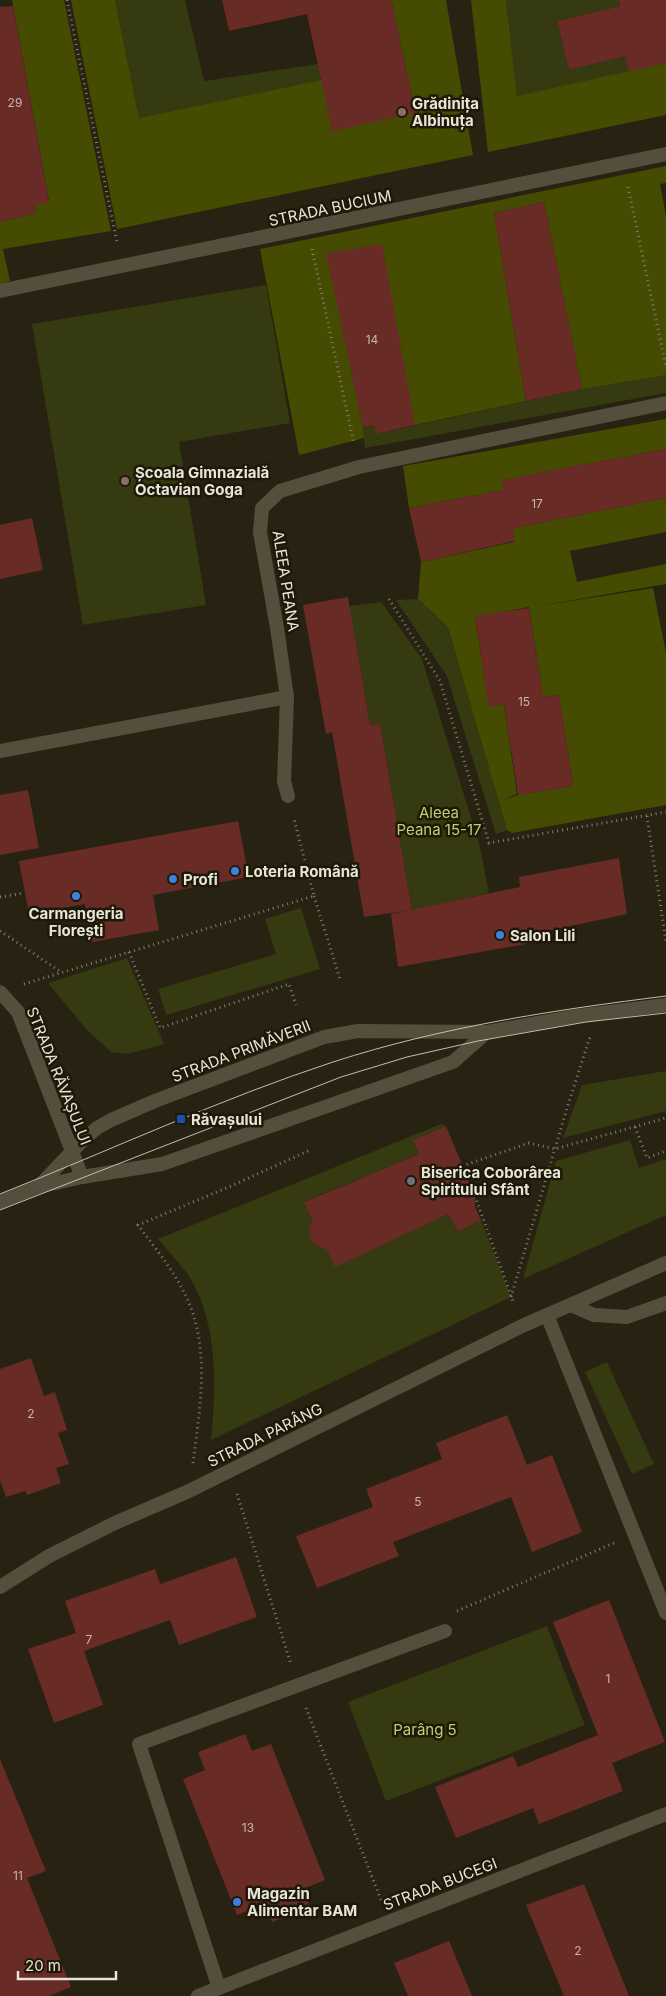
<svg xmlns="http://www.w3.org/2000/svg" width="666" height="1996" viewBox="0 0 666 1996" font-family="Inter,sans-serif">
<rect width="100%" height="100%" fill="#272211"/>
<!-- green -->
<g fill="#353a11">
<path d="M115,0H185L204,81L318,64L321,80L139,118Z"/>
<path d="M506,0H619L620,6L557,21L569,70L625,56L629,72L517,96Z"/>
<path d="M266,285L290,423L179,442L206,605L83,625L32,324Z"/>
<path d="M666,375V393L365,448L363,427L374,425L376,434L582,389Z"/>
<path d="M418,599L448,627L507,830L496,834L447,676L396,600Z"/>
<path d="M381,602L422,659L480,847L489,893L412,910L380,723L370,725L349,606Z"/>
<path d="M301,908L320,969L166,1015L158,989L276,954L265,919Z"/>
<path d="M127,958L164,1044L128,1054L111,1052L87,1030L48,983Z"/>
<path d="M666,1071V1111L563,1138L582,1085Z"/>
<path d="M441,1124L446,1126L413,1140L419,1154L305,1201L312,1219L309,1227L315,1245L327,1250L448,1214L458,1232L481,1220L511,1297L211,1440C216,1388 218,1332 194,1285C187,1270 169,1253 158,1239Z"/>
<path d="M630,1140L639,1168L666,1159V1215L523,1279L556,1161Z"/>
<path d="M607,1362L654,1464L632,1474L585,1372Z"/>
<path d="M547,1626L585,1725L386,1801L348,1702Z"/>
</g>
<!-- forest -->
<g fill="#454c01" fill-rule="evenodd">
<path d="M12,0H64L111,231L3,249L10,281L0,284V222L36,213L35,205L49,201Z"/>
<path d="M71,0H115L139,118L321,80L416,113L391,0H446L473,155L117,229Z"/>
<path d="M471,0H506L517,96L666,63V115L488,152Z"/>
<path d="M666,166V183L660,184L666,216V375L582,389L544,202L494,213L526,401L415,425L327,253L363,427L364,438L299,455L260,249Z"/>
<path d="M666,419V449L503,480V490L409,508L403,466Z"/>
<path d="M666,498V532L570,551L577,582L666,564V584L533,607L653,588L666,653V805L512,833L507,830L448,627L418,599L421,562L514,542V528ZM529,607L543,697L559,695L573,786L518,795L503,800L517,794L504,704L489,706L475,617Z"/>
</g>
<!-- building -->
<g fill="#682b26">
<path d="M222,0H391L416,113L332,131L307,14L229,31Z"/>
<path d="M619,0H666V63L629,72L625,56L569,70L557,21L620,6Z"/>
<path d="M13,6L49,202L35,205L36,213L0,222V7Z"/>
<path d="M544,202L582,389L526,401L494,213Z"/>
<path d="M382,244L415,425L376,434L374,425L363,427L326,253Z"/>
<path d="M666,449V498L514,528V541L421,562L409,508L503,490L502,480Z"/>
<path d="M32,518L43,570L0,579V525Z"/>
<path d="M348,597L370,725L380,723L412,910L364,917L332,732L326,734L303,605Z"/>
<path d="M529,608L543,697L559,695L573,786L518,795L504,704L489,707L475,616Z"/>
<path d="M28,790L39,848L0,855V795Z"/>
<path d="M238,821L249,877L153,895L159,930L92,942L85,904L29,914L19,861Z"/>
<path d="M619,858L627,914L529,935L531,943L398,967L391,914L520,887L519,877Z"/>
<path d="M446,1126L475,1196V1207L481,1220L458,1232L448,1214L335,1267L327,1250L315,1245L310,1238L309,1227L312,1219L304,1202L419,1154L413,1140Z"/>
<path d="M31,1358L44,1396L55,1392L67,1430L58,1433L69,1464L56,1468L61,1483L27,1495L25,1491L6,1497L0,1480V1369Z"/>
<path d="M507,1415L527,1465L552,1455L582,1532L532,1552L511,1497L393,1542L399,1556L317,1588L296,1536L373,1507L366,1489L442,1459L436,1443Z"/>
<path d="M236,1557L257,1617L179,1645L170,1620L84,1651L103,1705L54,1723L28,1649L76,1633L65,1601L155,1569L160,1584Z"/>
<path d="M609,1600L665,1742L612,1763L623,1791L539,1824L533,1808L456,1838L435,1787L513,1756L518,1767L598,1735L553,1622Z"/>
<path d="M245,1734L252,1751L271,1744L325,1880L303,1889L310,1907L272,1922L265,1904L237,1915L183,1779L205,1770L198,1752Z"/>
<path d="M0,1759L46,1871L27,1878L71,1987L49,1996H0Z"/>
<path d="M584,1884L629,1996H564L526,1905Z"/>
<path d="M449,1941L472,1996H408L394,1963Z"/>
</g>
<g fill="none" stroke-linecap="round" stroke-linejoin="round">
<!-- path -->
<g stroke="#837f71" stroke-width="3" stroke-dasharray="1 4" stroke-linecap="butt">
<path d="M67,0L117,242"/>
<path d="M628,187L666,367"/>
<path d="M312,249L354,444"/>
<path d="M389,599L440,681L489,843L666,812"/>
<path d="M647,816L666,942"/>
<path d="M314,896L340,979"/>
<path d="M0,897L24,893"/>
<path d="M0,931L61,972"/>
<path d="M129,952L160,1028L289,984L296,1005"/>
<path d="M24,984L314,896L294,819"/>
<path d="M635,1127L647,1158L666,1151"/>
<path d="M462,1166L529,1143L555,1149L666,1118"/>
<path d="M475,1196L514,1304"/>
<path d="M511,1297L567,1108L590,1037"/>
<path d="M193,1463C199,1416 208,1363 194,1317C184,1283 159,1253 138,1225L229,1187L310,1150"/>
<path d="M237,1494L291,1664"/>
<path d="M457,1611L614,1543"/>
<path d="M306,1708L381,1900"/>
</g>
<!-- service -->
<g stroke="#544f3c" stroke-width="14">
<path d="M287,697L284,781L288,796"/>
<path d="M571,1305L594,1315L627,1317L666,1303"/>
<path d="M547,1315L666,1613"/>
<path d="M219,1988L139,1744L445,1631"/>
</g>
<!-- minor -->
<g stroke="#544f3c" stroke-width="14">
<path d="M0,291L666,154"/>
<path d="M0,751L287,697L277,628L260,532L262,508L280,491L359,467L666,403"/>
<path d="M0,992L18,1012L82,1177"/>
<path d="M0,1587L49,1556L115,1523L189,1491L522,1326L666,1263"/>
<path d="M198,1996L666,1814"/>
</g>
<!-- secondary -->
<g stroke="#544f3c" stroke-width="14">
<path d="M38,1187L84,1139L97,1128L111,1120L155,1101L324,1037L358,1031L487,1032L577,1016L666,1005"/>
<path d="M0,1202L38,1187L82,1177L162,1164L319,1109L453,1062L487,1032"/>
</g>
<!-- tram -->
<g stroke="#c1beb2" stroke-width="1">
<path d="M0,1194C111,1150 220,1099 333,1062C441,1027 554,1010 666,996"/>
<path d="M0,1210L341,1077L407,1057L478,1041L586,1022L666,1013"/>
</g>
</g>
<!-- markers -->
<g fill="#8d6e63" stroke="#1e1907" stroke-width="2">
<circle cx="402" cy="112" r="5"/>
<circle cx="125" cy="481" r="5"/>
</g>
<g fill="#3f7fe0" stroke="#1e1907" stroke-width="2">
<circle cx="235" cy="871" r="5"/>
<circle cx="173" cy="879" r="5"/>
<circle cx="76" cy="896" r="5"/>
<circle cx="500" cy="935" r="5"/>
<circle cx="237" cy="1902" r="5"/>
</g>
<rect fill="#1a4fb4" stroke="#1e1907" stroke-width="2" x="176" y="1114" width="10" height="10" rx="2.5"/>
<circle fill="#6b7280" stroke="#1e1907" stroke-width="2" cx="411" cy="1181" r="5"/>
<g text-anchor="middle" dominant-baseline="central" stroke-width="5" stroke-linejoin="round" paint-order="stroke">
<!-- number labels -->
<g font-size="12" fill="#c7b6ac">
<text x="15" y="102">29</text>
<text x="372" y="339">14</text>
<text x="537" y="503">17</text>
<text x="524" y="701">15</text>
<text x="31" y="1413">2</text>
<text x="418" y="1501">5</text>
<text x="89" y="1639">7</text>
<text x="608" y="1678">1</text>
<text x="248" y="1827">13</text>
<text x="18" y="1875">11</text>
<text x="578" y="1950">2</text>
</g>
<!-- poi labels -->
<g font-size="15" font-weight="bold" fill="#e7e4d9" stroke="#1e1907" text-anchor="start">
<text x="412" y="103">Grădinița<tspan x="412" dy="17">Albinuța</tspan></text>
<text x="135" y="472">Școala Gimnazială<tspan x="135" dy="17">Octavian Goga</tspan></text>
<text x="245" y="871">Loteria Română</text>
<text x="183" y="879">Profi</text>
<text x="76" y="913" text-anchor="middle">Carmangeria<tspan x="76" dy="17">Florești</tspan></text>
<text x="510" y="935">Salon Lili</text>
<text x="191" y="1119">Răvașului</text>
<text x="421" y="1172">Biserica Coborârea<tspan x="421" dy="17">Spiritului Sfânt</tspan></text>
<text x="247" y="1893">Magazin<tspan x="247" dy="17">Alimentar BAM</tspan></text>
</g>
<!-- street labels -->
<g font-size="15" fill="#e7e4d9" stroke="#1e1907">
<text transform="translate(330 208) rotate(-12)">STRADA BUCIUM</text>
<text transform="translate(286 581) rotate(81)">ALEEA PEANA</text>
<text transform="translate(241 1051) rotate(-21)">STRADA PRIMĂVERII</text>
<text transform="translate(59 1076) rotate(68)">STRADA RĂVAȘULUI</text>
<text transform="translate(265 1435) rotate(-26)">STRADA PARÂNG</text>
<text transform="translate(440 1884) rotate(-21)">STRADA BUCEGI</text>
</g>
<!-- park labels -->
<g font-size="15" fill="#c2cf71" stroke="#1e1907">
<text x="439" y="812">Aleea<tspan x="439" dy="17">Peana 15-17</tspan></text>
<text x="425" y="1729">Parâng 5</text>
</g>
</g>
<!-- scale -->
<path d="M18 1971v8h98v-8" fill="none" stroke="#e7e4d9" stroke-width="2.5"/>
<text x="25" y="1971" font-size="15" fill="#e7e4d9" stroke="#1e1907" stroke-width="4" paint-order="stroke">20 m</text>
</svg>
